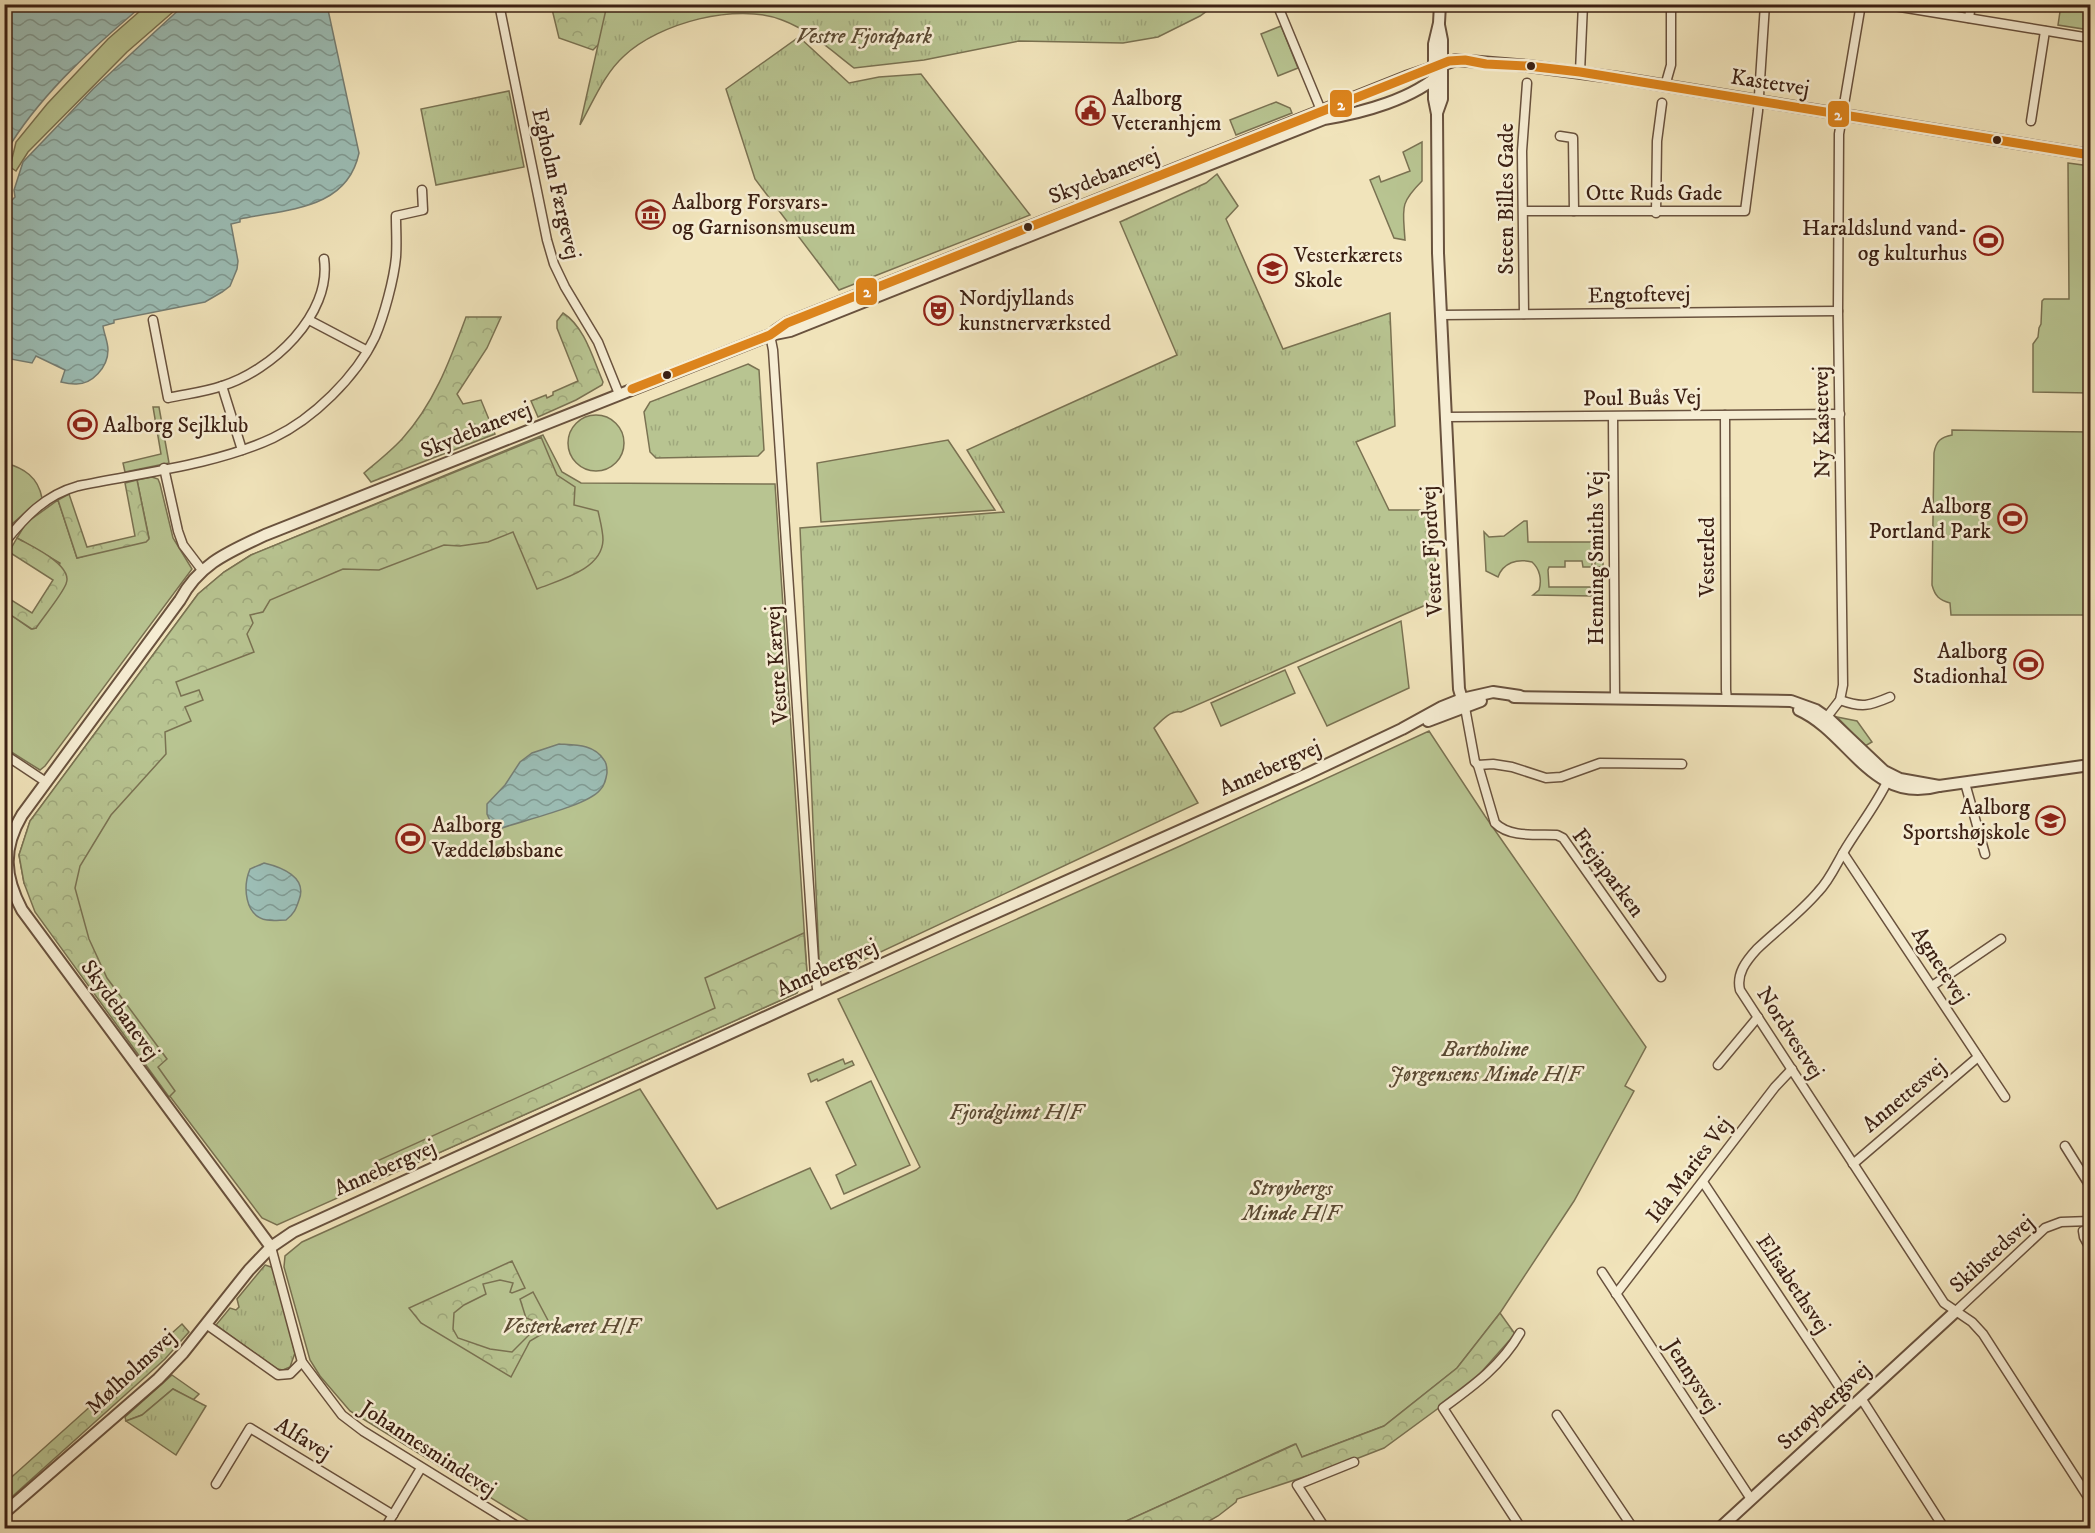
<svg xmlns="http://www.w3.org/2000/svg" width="2095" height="1533" viewBox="0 0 2095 1533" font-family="'IM FELL DW Pica',serif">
<defs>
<pattern id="forest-crowns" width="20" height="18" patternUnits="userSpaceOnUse" patternTransform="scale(1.5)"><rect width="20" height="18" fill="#b8c491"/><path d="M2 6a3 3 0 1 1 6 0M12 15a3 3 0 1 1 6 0" fill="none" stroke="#9fa87c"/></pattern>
<pattern id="park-tufts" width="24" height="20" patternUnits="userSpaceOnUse" patternTransform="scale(1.5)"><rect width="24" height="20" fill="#b8c491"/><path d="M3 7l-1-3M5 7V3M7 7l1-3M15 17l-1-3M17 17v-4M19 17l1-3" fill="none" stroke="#9fa87c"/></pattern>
<pattern id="water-waves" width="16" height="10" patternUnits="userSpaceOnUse" patternTransform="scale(1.5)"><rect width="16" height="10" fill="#9cbeb6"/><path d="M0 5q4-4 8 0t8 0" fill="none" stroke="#809a93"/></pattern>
</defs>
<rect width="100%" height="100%" fill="#f1e4bb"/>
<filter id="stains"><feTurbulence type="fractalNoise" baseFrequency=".00333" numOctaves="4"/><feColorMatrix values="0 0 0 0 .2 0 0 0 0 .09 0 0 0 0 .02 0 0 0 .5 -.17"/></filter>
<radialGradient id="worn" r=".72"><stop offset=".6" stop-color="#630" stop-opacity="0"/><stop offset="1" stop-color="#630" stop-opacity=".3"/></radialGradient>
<!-- green -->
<g fill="#b8c491" stroke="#7a7252" stroke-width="1.5">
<path d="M148,4L181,5L127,52L28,152L16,171L10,167L16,142L47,104L108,39Z"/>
<path d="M2061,5H2090V30L2058,25Z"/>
<path d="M1281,26L1298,68L1278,76L1261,34Z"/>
<path d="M1276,102L1290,108L1292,113L1236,135L1230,120Z"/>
<path d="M1422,142V181C1399,204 1403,208 1405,240L1394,238L1370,180L1379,176L1381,182L1410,171L1403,152Z"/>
<path d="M2068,163L2090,166V393L2033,392V344L2038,337L2039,328L2041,324L2042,301L2044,299H2069Z"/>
<path d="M153,407H159L169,463L125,472L123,463L161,454Z"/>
<circle cx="596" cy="443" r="28"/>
<path d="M1952,430L2090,432V615H1951L1950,603C1939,600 1935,596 1932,585L1934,453C1936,441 1941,437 1952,435Z"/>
<path d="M543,435L562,472L581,483L775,484L807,973L797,993L277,1225L262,1218L150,1070L24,883L19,855L30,821L198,594L224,572L251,555Z"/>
<path d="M948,440L995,510L821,522L817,463Z"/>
<path d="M5,463C24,468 38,477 42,498L12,524L5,536Z"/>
<path d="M152,477L158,479L160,484L173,538L192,569L45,766L40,770L5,748L4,643L10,635L5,632V611L31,629L36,628L60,563L17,538L26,523L58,500L77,558L149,538L137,480Z"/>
<path d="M1524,521H1527L1528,542H1596L1597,526H1603V567H1595V560L1592,561V567H1583L1582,561H1565V567H1549L1548,570L1549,587H1597V570H1603V589H1593V596L1533,595L1539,590C1542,580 1540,569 1532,562C1517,558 1503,563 1498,577L1486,571L1484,532L1489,537L1504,536Z"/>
<path d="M1401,621L1409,688L1327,726L1298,667Z"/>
<path d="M1285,670L1295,693L1221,726L1211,703Z"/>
<path d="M1837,717L1857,721L1872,742L1865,746Z"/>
<path d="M1429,731L1485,816L1646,1047L1625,1086L1634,1091L1574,1201L1500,1313L1457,1368L1384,1426L1302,1457L1295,1444L1111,1528H540L350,1411L320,1376L310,1360L284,1267L285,1256L302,1242L640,1089L717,1209L810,1168L831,1209L916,1170L920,1167L838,999L1180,846Z"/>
<path d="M843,1059L845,1064L852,1061L854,1065L818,1081L817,1079L811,1082L808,1074Z"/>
<path d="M871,1081L910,1165L844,1194L836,1175L856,1165L826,1102Z"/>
<path d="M172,1375L199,1394L193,1400L173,1389L142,1415L126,1421L125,1417Z"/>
</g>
<!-- forest -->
<g fill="url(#forest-crowns)" stroke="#7a7252" stroke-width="1.5">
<path d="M551,5H621L607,36L593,50L559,38Z"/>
<path d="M563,313C585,327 593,359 603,382L602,385L576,400L538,417L531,401L546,395L547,398L553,395V392L578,381L557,328V321Z"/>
<path d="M466,317H501L487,348L457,394L463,404L481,400L495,434L371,482L364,473C377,462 391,451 402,439C434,404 450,360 466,317Z"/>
<path d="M541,437L557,475L575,487L574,505L598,511C600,520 603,531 603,540C602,570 559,580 537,589L513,532L488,542L460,546L444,545L379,570L343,569L270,600L263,612L250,615L253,623L247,634L254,652L176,682L181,696L199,690L203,700L185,707L191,721L165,732L166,754L111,815L80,866L75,888L89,939L107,978L167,1059L158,1067L175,1091L169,1097L35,912L24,883L19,855L30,821L198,594L224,572L251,555Z"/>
<path d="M137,480L149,539L146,542L77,558L58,500L69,494L87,547L135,536L125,483Z"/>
<path d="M17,538C31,546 74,565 66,584C61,596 44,616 36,628L32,629L5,611V596L32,613L53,580L9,552Z"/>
<path d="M804,933L807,973L797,993L385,1177L377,1161L715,1008L705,978Z"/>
<path d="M512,1261L525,1288L512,1293L510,1292L513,1283L500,1280L483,1284L486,1294L464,1305L454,1313L453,1329L458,1338L490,1349L512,1352L529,1335L532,1320L526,1318L520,1299L533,1292L552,1328L530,1341L511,1377L421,1323L409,1308Z"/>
<path d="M1500,1313L1515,1334L1470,1385L1384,1448L1343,1464L1237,1499L1236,1502L1218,1516L1197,1528H1111L1296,1444L1302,1457L1384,1426L1457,1368Z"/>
<path d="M182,1324L189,1332L165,1359L5,1503V1483Z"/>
</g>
<!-- park -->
<g fill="url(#park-tufts)" stroke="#7a7252" stroke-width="1.5">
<path d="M607,5V4L1215,5L1200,16L1158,37L1123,43L1019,41L924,60L854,68C832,51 809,30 782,20C737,2 659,23 624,56C604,74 593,102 580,125Z"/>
<path d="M799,37L849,83L879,77L921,74L1030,215L839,290L755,179L726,89Z"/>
<path d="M509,91L524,167L436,185L421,109Z"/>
<path d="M1217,174L1238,206L1226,219L1283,349L1390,313L1395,426L1356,442L1389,510H1430L1439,596L1428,604L1181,712C1170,710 1161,721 1154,728L1198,803L838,972H825L819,959L800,528L1004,512L967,450L1177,355L1120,222L1206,183Z"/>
<path d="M748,364L759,370L764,450L758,456L656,458L650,452L644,412L650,402Z"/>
<path d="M265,1265L271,1267L274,1270L295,1353L290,1367L283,1370L277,1369L216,1325L230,1308L236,1310L239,1307L237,1299Z"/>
<path d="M173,1389L206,1406L176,1455L126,1421L142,1415Z"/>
</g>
<!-- water -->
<g fill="url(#water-waves)" stroke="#767f75" stroke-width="1.5">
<path d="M5,4L143,5C96,45 46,89 12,142C8,148 7,156 5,163Z"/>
<path d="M184,5H327L359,153C347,210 287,209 240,219V222L231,224L238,261L237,269L230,286L222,292L205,302L114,320V323L103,326C104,334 108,342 108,350C108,367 92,385 75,384C70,384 65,383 61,382L65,370L36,356L32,363L5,358V200H12L15,197L14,190L23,162L93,89Z"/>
<path d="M559,744C575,745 594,744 604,760C607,763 607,768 607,773C606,779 605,785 600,790C587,806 524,820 502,828L492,825L487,814V804L505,785L520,762L532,753Z"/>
<path d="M264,863C281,867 308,877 299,900C296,909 294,914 286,920C280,920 273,921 267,920C244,916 243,886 250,869Z"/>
</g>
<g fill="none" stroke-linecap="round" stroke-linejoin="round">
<defs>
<g id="minor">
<path d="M499,4L547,240L554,264L565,287L598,342L619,394"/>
<path d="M1277,4L1323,115"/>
<path d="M1882,4L2090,38"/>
<path d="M1969,18L1971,4"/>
<path d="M1580,72L1583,4"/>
<path d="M1665,86L1671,65V4"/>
<path d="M2031,121L2045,31"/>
<path d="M1560,136L1573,138L1574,211"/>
<path d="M1524,211H1745L1758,111L1765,4"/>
<path d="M1656,213L1657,141L1662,103"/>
<path d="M1524,314L1522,151L1527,83"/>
<path d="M1441,315L1838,311"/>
<path d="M153,320L168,398C186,394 205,392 222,386C271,371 332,315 324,259"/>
<path d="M309,320L366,350"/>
<path d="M770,335L773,350L815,976L818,994"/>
<path d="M222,386L242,450"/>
<path d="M1725,415L1726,690L1727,700"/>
<path d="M1445,417L1840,414"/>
<path d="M1613,417L1615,698"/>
<path d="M164,468L178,531L183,545L202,570"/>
<path d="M4,543C25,517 45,495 78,486C140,473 215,465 273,438C313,419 356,377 375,337C384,316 394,279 396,257C397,244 396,230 396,216L423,210L422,190"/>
<path d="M1840,700C1862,708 1869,706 1890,697"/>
<path d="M1464,702L1475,762L1478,765L1495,823C1510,838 1537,834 1557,835L1563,838L1661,977"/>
<path d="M1823,722L1840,700L1843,685L1838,311L1839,134L1861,4"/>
<path d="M4,754L46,782"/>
<path d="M1478,765L1493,764L1512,767L1546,778L1561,777L1600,763L1682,764"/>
<path d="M1887,782C1875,807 1857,829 1843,853C1835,867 1829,881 1818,892C1800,913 1777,930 1757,949C1746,961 1736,974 1740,990L1944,1303L1972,1322L1983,1334L2090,1500"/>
<path d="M1965,783L1985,854"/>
<path d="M1843,853L2005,1097"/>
<path d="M1932,986L2001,939"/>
<path d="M1718,1065L1758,1017"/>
<path d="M2065,1146L2090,1186"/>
<path d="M1853,1164L1978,1057"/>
<path d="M1703,1182L1852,1406"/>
<path d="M2083,1231L2084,1237L2090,1248"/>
<path d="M271,1247L302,1362L342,1415L363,1431L520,1528"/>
<path d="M1602,1272L1751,1499"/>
<path d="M1616,1294L1775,1087L1792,1069"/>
<path d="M1955,1312L2045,1228L2061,1222L2090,1221"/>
<path d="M206,1324L278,1375L290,1374L302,1362"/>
<path d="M1520,1333C1501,1366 1473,1386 1443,1408L1521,1528"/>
<path d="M1861,1398L1944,1528"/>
<path d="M1557,1415L1633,1528"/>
<path d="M216,1484L250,1428L393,1515"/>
<path d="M385,1528L421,1468"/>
<path d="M1325,1528L1297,1485L1354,1462"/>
</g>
<g id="tertiary">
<path d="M1440,4L1439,23L1434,44V99L1437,114L1438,253L1459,689L1462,699"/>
<path d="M1437,113L1442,99V40L1439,25"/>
<path d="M775,331L787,323L1406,77L1456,60L1528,66L1619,78L2090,155"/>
<path d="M1514,697L1791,701L1816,710L1829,719L1884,771L1900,779L1939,786"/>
<path d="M1799,710C1850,733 1872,805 1939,786L2090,765"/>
<path d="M1428,721L1481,701"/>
<path d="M271,1247L22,910C4,876 2,849 22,815L180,600C200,563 229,552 265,535L770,335L790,331L1324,119C1362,113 1414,99 1442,72"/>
<path d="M4,1513L158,1379L183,1353L249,1270L271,1247L293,1232L957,930L1307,774L1402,729L1442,707L1462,699L1493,692L1520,696"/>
<path d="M1720,1528L1955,1312"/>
</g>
</defs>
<!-- minor casing -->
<use href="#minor" stroke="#69523e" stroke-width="11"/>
<!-- tertiary casing -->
<use href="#tertiary" stroke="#69523e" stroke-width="14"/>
<!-- minor -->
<use href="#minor" stroke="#f6edd3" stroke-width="8"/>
<!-- tertiary -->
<use href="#tertiary" stroke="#f6edd3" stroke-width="10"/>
<defs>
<path id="bus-1" d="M632,389L770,335L787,323L1449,61L1465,60L1486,64L1528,66L1580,72L2090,155"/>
</defs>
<!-- bus-1 casing -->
<use href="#bus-1" stroke="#f6edd3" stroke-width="14"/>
<!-- bus-1 -->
<use href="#bus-1" stroke="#dc841d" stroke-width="9"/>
</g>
<!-- icons -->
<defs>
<symbol id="civic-ring" viewBox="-11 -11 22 22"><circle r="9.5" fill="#f6edd3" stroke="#8f2418" stroke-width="1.5"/><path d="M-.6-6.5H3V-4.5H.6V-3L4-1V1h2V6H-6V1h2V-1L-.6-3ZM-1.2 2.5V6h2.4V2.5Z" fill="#8f2418"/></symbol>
<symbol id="museum-ring" viewBox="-11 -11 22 22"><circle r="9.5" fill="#f6edd3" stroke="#8f2418" stroke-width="1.5"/><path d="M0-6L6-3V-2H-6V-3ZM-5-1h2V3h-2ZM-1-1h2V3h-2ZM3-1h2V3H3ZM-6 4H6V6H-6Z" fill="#8f2418"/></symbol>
<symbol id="stadium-ring" viewBox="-11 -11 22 22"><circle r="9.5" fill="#f6edd3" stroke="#8f2418" stroke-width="1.5"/><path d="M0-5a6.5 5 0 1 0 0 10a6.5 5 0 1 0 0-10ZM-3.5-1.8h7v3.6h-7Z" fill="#8f2418"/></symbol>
<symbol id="school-ring" viewBox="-11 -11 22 22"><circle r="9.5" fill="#f6edd3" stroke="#8f2418" stroke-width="1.5"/><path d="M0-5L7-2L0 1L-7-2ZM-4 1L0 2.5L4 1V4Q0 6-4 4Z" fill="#8f2418"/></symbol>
<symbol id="theatre-ring" viewBox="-11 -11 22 22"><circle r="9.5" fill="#f6edd3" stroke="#8f2418" stroke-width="1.5"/><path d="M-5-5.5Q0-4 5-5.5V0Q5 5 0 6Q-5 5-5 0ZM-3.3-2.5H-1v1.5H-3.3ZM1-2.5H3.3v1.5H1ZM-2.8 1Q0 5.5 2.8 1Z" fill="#8f2418"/></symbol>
</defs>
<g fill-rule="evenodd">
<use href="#civic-ring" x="1074" y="94" width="33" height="33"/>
<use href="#museum-ring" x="634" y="198" width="33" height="33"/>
<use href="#stadium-ring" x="1972" y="224" width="33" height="33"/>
<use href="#school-ring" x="1256" y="252" width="33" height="33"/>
<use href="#theatre-ring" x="922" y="294" width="33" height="33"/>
<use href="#stadium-ring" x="66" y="408" width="33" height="33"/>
<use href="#stadium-ring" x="1996" y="502" width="33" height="33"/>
<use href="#stadium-ring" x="2012" y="648" width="33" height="33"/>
<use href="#school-ring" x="2034" y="804" width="33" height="33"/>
<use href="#stadium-ring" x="394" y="822" width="33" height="33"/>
</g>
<!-- markers -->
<g fill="#3c2114" stroke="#f6edd3" stroke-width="2">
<circle cx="1531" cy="66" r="5"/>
<circle cx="1997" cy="140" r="5"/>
<circle cx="1028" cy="227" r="5"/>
<circle cx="667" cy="375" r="5"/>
</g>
<g text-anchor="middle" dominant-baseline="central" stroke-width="5" stroke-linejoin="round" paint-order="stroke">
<!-- park labels -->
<g font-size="22" font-style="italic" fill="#5b4a33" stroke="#f6edd3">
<text x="864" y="36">Vestre Fjordpark</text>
<text x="1485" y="1049">Bartholine<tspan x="1485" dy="25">Jørgensens Minde H/F</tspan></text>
<text x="1016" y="1112">Fjordglimt H/F</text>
<text x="1291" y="1188">Strøybergs<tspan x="1291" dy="25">Minde H/F</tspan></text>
<text x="571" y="1326">Vesterkæret H/F</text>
</g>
<!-- street labels -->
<g font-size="22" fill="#3c2114" stroke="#f6edd3">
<text transform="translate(1770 83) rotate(9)">Kastetvej</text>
<text transform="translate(1104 176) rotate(-22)">Skydebanevej</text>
<text transform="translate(556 184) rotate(77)">Egholm Færgevej</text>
<text x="1654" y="193">Otte Ruds Gade</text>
<text transform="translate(1506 199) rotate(-90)">Steen Billes Gade</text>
<text transform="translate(1639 295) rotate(-1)">Engtoftevej</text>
<text transform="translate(1642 398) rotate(-1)">Poul Buås Vej</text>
<text transform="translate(1822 422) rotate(-91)">Ny Kastetvej</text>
<text transform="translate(476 430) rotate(-22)">Skydebanevej</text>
<text transform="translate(1432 551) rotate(-93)">Vestre Fjordvej</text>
<text transform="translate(1707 557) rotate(-90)">Vesterled</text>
<text transform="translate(1596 558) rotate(-90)">Henning Smiths Vej</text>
<text transform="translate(777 665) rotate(-94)">Vestre Kærvej</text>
<text transform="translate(1270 768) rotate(-24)">Annebergvej</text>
<text transform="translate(1608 873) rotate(53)">Frejaparken</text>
<text transform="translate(1940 965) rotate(57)">Agnetevej</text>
<text transform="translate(827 968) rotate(-25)">Annebergvej</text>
<text transform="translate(120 1010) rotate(54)">Skydebanevej</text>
<text transform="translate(1790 1033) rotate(57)">Nordvestvej</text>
<text transform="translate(1904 1096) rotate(-40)">Annettesvej</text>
<text transform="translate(385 1168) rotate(-24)">Annebergvej</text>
<text transform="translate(1689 1170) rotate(-53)">Ida Maries Vej</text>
<text transform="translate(1992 1254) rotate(-42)">Skibstedsvej</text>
<text transform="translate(1793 1284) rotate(56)">Elisabethsvej</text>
<text transform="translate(131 1372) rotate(-43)">Mølholmsvej</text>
<text transform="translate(1692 1376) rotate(57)">Jennysvej</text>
<text transform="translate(1824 1406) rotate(-43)">Strøybergsvej</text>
<text transform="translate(303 1439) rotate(31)">Alfavej</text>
<text transform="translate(428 1449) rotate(33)">Johannesmindevej</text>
</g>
<!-- poi labels -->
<g font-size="22" fill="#3c2114" stroke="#f6edd3" text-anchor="start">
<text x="1112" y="98">Aalborg<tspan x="1112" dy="25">Veteranhjem</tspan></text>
<text x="672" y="202">Aalborg Forsvars-<tspan x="672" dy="25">og Garnisonsmuseum</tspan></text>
<text x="1967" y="228" text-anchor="end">Haraldslund vand-<tspan x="1967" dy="25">og kulturhus</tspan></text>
<text x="1294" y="255">Vesterkærets<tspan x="1294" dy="25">Skole</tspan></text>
<text x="959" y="298">Nordjyllands<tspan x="959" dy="25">kunstnerværksted</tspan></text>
<text x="103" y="425">Aalborg Sejlklub</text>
<text x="1991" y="506" text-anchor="end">Aalborg<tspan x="1991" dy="25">Portland Park</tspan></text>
<text x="2007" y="651" text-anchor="end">Aalborg<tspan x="2007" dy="25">Stadionhal</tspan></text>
<text x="2030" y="807" text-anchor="end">Aalborg<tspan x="2030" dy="25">Sportshøjskole</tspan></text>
<text x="432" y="825">Aalborg<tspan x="432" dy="25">Væddeløbsbane</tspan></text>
</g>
</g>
<g stroke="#f6edd3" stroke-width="2">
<rect x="1329" y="89" width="24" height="29" rx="6" fill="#dc841d"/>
<rect x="1827" y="100" width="23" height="28" rx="6" fill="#dc841d"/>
<rect x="855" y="277" width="23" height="29" rx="6" fill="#dc841d"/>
</g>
<g font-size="16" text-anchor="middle" font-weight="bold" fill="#fff">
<text x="1341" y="110">2</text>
<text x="1838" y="120">2</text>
<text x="867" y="297">2</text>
</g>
<!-- margin -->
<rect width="2095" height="1533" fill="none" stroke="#f1e4bb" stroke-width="24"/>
<rect x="6" y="6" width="2083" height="1521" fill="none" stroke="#3c2114" stroke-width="3"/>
<rect x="12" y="12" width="2071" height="1509" fill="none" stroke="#3c2114" stroke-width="1.5"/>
<rect width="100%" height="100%" filter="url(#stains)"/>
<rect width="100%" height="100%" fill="url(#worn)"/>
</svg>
